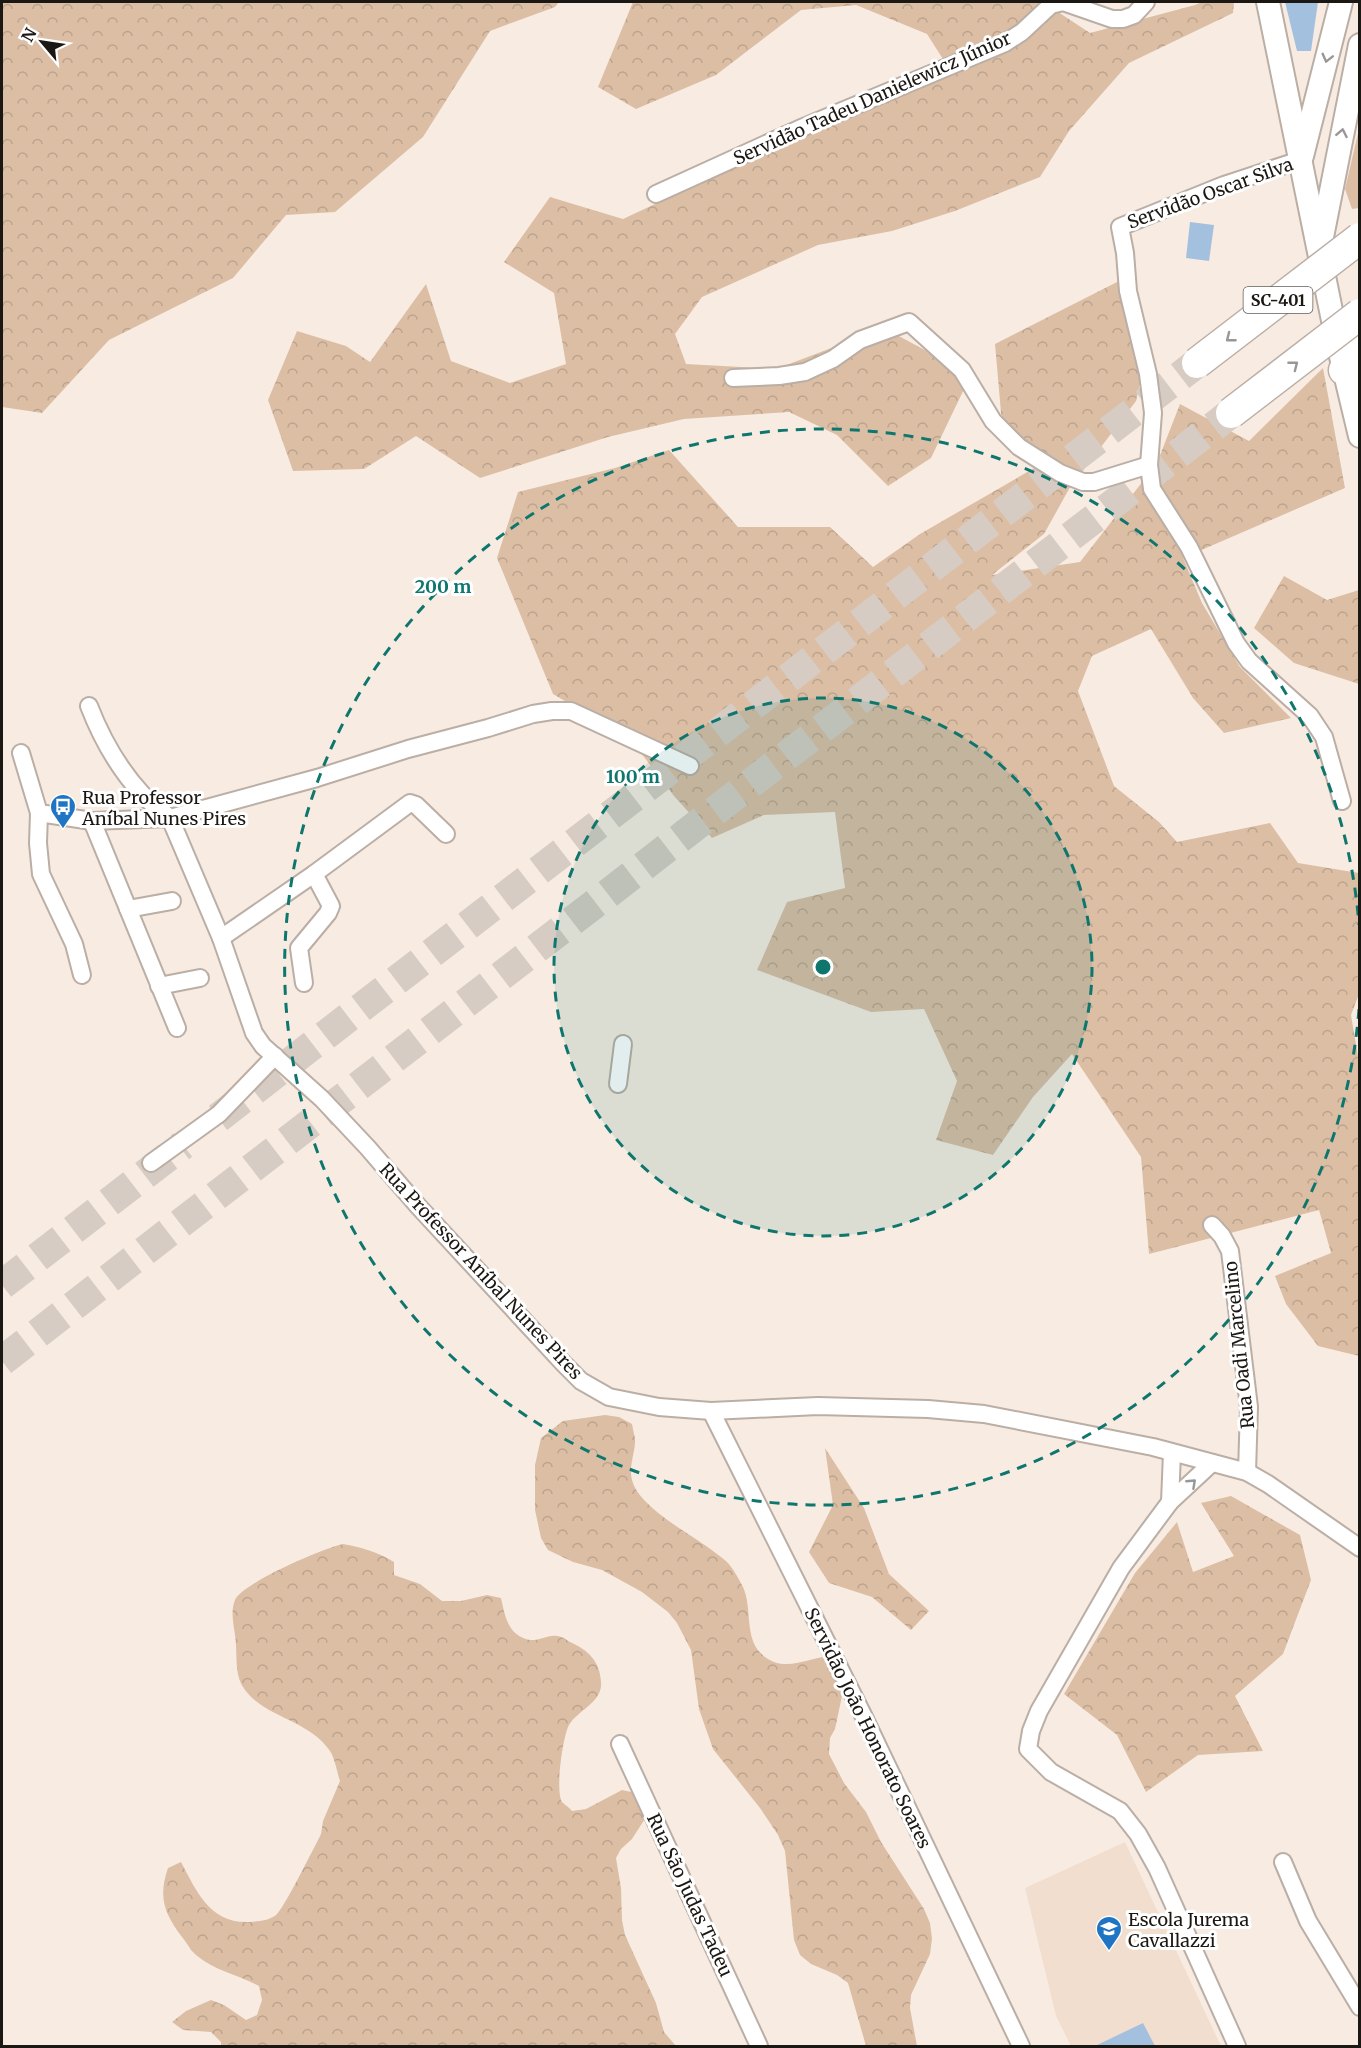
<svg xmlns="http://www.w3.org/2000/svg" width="1361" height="2048" viewBox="0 0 1361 2048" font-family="Merriweather,serif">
<defs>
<pattern id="forest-crowns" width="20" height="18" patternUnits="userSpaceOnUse" patternTransform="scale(1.5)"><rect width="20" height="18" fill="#dcbea5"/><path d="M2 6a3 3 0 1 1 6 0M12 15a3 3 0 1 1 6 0" fill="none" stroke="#bca38d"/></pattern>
</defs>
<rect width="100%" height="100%" fill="#f8ece2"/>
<!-- built -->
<path fill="#f1decf" d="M1125,1842L1221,2046H1071L1056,2016L1025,1888Z"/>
<!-- grass -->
<path fill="#dcbea5" d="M1359,129V208L1352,209L1345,189Z"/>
<!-- forest -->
<g fill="url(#forest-crowns)">
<path d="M2,2H559L555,7L490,31L423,137L335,212L286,215L233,278L109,340L42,413L2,407Z"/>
<path d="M633,2H1047L1049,6L1090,33L1195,5L1202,2H1234L1233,13L1129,63L1069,131L1040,177L955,211L892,231L818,245L702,297L675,334L686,364L776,369L884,328L934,355L966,385L931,458L888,486L837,435L789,412L684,419L608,437L480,478L416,436L364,469L293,471L268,400L297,331L346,346L370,362L426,284L451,361L510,383L566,364L554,293L504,262L550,197L623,219L948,67L927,34L856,5L801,10L716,75L636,109L598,87Z"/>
<path d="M1121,280L1140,383L1136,401L1069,489L1044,534L992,575L1080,562L1157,463L1180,404L1249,441L1323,368L1345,488L1183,558L1202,603L1240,667L1291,718L1224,733L1193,698L1151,629L1092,656L1078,691L1114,786L1159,822L1177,842L1270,823L1298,863L1359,873V994L1351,1015L1360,1068L1359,1356L1318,1346L1286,1304L1275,1276L1331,1253L1319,1210L1149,1254L1141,1157L1072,1054L1033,1097L993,1155L936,1140L957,1081L924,1009L871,1012L757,970L787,902L845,888L835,812L764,815L712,838L674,796L631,740L553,694L497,558L518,492L615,468L669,450L738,527H830L873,567L920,534L1036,467L1002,424L995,344Z"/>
<path d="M1284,576L1327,600L1359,590V684L1294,663L1254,628Z"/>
<path d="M605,1415L619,1417L632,1424C633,1429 634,1434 635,1438C636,1453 627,1467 633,1483C641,1507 688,1533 709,1548C715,1553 722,1557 727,1562C733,1568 738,1578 742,1585C754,1608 742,1640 765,1657C787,1674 812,1655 835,1656L845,1682L835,1729L830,1738L829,1754L844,1783L866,1812L881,1842L924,1909L930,1923L932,1939L930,1954L911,1995L910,2008L917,2046H866L848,1983L837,1975L811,1964L800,1955L794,1940L785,1851L778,1835L760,1808L713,1749L699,1709L691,1650L677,1623L668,1612L642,1592L602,1570L573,1562L548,1550L541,1538L535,1510V1465L541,1438L563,1421Z"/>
<path d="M825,1448L864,1508L889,1574L929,1611L911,1630L872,1597L829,1583L809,1552L833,1505Z"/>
<path d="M1231,1496L1300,1535L1311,1580L1283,1654L1235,1696L1263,1751L1198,1755L1146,1792L1117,1735L1064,1694L1135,1573L1177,1522L1193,1572L1234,1556L1201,1503Z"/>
<path d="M343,1544C361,1547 378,1552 394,1562V1575L420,1584L442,1601H461L487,1595L501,1598C505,1616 508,1636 530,1640C539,1641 549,1634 557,1636C561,1636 567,1640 570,1642C588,1650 600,1661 601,1682C603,1702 578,1710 569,1725C563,1736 555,1790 562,1802C565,1805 570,1808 572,1811L586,1809L622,1790L636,1793L648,1814L632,1839L621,1849L616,1858L621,1888L622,1920L625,1935L656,2003L664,2032L676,2046H221V2042L211,2032L183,2030L172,2022L186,2011L211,2000L224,2005L246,2020L257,2015L262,2000L259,1986C239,1975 215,1971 196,1955C191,1951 187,1943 182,1937C164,1913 158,1897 168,1868L181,1862C197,1892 210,1924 250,1922C259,1921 268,1921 276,1915C284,1908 308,1859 315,1846L321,1834L323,1821L340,1781C337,1772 335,1759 330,1751C309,1720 266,1718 245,1690C235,1677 237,1661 236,1646C236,1632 229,1614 235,1600C242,1583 324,1548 343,1544Z"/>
</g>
<!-- building -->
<g fill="#a4c0df">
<path d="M1285,2H1318L1311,51H1297Z"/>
<path d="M1190,222L1214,225L1209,261L1186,258Z"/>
<path d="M1143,2023L1155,2046H1095Z"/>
</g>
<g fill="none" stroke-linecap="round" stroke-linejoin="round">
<!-- highway-tunnel -->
<g stroke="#d7ccc3" stroke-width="30" stroke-dasharray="30 15" stroke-linecap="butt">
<path d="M218,1118L1197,363"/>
<path d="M2,1285L183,1145"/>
<path d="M2,1361L1231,413"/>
</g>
<defs>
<g id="street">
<path d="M1300,160L1224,185L1120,227L1125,253L1128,291L1148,374L1153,413L1149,465L1152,489L1189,547L1236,643L1249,661L1310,716L1324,737L1342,801"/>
<path d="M656,194L799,129L1005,43L1022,32L1051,5L1063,2L1112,19H1123L1134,15L1146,2"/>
<path d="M733,378L779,376L805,372L833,359L860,340L909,322L962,370L993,421L1019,447L1060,473L1083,482H1094L1149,465"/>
<path d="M89,706C101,737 119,769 142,794C150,803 161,810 170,818L317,778L408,749L488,728L533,714L552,711H571L690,766"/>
<path d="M21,753L39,813L92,821L170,818L221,938L254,1033L263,1046L322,1099L368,1148L418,1206L564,1364L581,1381L609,1397L659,1407L711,1411L818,1406L928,1409L984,1414L1153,1447L1247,1472L1268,1484L1360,1548"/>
<path d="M39,813L38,843L41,874L74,944L82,975"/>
<path d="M92,821L177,1028"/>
<path d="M128,909L172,901"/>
<path d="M221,938L314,874L410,803L416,805L446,834"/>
<path d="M304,983L299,948L328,913L331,906L314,874"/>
<path d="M159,986L200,978"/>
<path d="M618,1084L623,1044"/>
<path d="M151,1163L219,1114L275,1056"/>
<path d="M1212,1225L1222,1236L1230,1251L1249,1407L1247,1472"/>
<path d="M711,1411L863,1715L1021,2046"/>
<path d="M1212,1463L1170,1502L1121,1568L1039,1711L1031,1731L1028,1749L1051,1772L1120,1811L1138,1834L1157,1868L1237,2046"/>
<path d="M1170,1502L1172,1453"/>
<path d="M620,1744L759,2046"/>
<path d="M1283,1862L1308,1921L1360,2007"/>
</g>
<g id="secondary">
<path d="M1268,2L1337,340L1360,436"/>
<path d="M1302,156L1341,2"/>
<path d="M1321,242L1360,45"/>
</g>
<g id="highway">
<path d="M1337,340L1360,344"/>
<path d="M1344,370L1360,366"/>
</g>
</defs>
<!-- street casing -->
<use href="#street" stroke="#baaea5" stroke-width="20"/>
<!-- secondary casing -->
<use href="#secondary" stroke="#baaea5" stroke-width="26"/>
<!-- highway casing -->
<use href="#highway" stroke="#baaea5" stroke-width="33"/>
<!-- street -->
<use href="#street" stroke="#fff" stroke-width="16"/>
<!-- secondary -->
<use href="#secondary" stroke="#fff" stroke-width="22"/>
<!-- highway -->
<use href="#highway" stroke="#fff" stroke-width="30"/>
<defs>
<g id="highway-bridge">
<path d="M1197,363L1360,238"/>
<path d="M1231,413L1360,314"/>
</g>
</defs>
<!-- highway-bridge casing -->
<use href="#highway-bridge" stroke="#baaea5" stroke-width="33" stroke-linecap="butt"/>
<!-- highway-bridge -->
<use href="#highway-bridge" stroke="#fff" stroke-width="30"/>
</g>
<!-- one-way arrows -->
<defs><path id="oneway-chevron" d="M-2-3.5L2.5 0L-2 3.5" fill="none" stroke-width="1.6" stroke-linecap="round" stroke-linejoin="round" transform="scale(1.5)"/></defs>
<g stroke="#989795">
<use href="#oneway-chevron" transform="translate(1327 58) rotate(104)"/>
<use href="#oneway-chevron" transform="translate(1342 133) rotate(-79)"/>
<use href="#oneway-chevron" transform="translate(1230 338) rotate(142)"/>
<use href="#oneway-chevron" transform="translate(1294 365) rotate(-38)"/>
<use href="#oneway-chevron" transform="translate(1192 1483) rotate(-43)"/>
</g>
<!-- distance rings -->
<circle cx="823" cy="967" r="269" fill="#0f766e" fill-opacity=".12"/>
<g fill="none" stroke="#0f766e" stroke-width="3" stroke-dasharray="10 8">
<circle cx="823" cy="967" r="269"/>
<path d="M1359 1009A538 538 0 1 1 1359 925"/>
</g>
<!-- icons -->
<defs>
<symbol id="bus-pin" viewBox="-11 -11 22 30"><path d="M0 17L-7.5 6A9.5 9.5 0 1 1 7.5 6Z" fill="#1f75c3" stroke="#fff"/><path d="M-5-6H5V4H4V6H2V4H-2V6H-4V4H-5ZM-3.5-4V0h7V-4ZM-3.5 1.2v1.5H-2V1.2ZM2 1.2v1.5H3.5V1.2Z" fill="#fff"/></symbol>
<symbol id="school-pin" viewBox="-11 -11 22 30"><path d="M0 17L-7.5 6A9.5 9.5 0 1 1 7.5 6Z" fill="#1f75c3" stroke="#fff"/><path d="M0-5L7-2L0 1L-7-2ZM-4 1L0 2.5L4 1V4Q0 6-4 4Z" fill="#fff"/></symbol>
</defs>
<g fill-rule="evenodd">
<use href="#bus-pin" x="48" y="792" width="30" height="40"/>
<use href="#school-pin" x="1094" y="1914" width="30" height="40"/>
</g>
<g text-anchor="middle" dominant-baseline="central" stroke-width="6" stroke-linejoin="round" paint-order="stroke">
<!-- shield labels -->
<rect fill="#fff" stroke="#5f5d5a" stroke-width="1.5" x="1243.5" y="287" width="69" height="26" rx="4.5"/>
<g font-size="16" font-weight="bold" fill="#1b1713">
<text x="1278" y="300">SC-401</text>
</g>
<!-- street labels -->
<g font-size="18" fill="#1b1713" stroke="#fff">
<text transform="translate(872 98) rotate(-24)">Servidão Tadeu Danielewicz Júnior</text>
<text transform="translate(1210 193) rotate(-20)">Servidão Oscar Silva</text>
<text transform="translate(481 1271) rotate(47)">Rua Professor Aníbal Nunes Pires</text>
<text transform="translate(1239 1345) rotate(-96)">Rua Oadi Marcelino</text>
<text transform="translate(868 1728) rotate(64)">Servidão João Honorato Soares</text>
<text transform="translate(690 1895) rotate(65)">Rua São Judas Tadeu</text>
</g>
<!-- poi labels -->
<g font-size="18" fill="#1b1713" stroke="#fff" text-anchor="start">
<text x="82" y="797">Rua Professor<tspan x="82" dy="21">Aníbal Nunes Pires</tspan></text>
<text x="1128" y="1919">Escola Jurema<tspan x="1128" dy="21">Cavallazzi</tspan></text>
</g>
</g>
<circle cx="823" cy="967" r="9" fill="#0f766e" stroke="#fff" stroke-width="3"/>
<g font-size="18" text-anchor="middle" font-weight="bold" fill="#0f766e" stroke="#fff" stroke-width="6" stroke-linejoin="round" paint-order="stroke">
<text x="443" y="593">200 m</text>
<text x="633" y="783">100 m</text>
</g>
<!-- border -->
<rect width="1361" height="2048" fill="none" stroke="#1b1713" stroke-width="6"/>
<!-- north arrow -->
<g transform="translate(42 42) rotate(299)" stroke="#ffffff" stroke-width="4.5" paint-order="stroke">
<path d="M0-4.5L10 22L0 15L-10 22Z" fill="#1b1713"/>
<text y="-9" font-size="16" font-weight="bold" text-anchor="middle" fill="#1b1713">N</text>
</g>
</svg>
